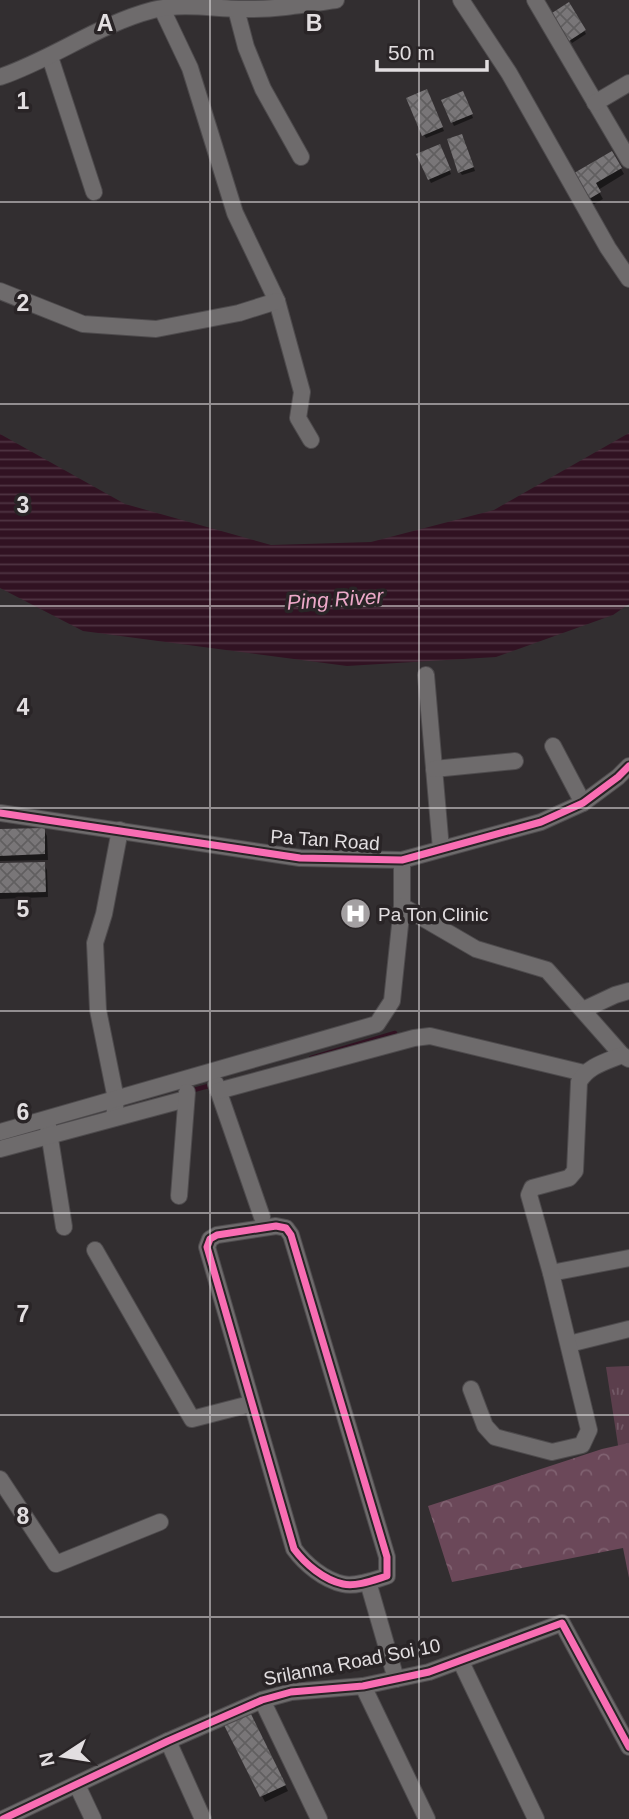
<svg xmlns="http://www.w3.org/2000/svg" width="629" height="1819" viewBox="0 0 629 1819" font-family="Arial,sans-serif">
<defs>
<pattern id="grass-tufts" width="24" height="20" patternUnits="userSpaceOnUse" patternTransform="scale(1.75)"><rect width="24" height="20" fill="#5b3e4c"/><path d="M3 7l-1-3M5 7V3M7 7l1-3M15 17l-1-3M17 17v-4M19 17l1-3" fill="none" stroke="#725966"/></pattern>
<pattern id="forest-crowns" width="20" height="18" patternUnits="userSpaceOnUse" patternTransform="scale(1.75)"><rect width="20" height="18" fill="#6b4859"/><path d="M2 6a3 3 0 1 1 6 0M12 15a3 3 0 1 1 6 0" fill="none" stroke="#806271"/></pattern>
<pattern id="water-rules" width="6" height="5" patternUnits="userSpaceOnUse" patternTransform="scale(1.75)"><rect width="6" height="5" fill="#311222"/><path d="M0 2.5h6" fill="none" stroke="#4f3442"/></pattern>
<pattern id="building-cross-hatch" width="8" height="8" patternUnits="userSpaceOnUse" patternTransform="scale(1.75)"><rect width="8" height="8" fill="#797678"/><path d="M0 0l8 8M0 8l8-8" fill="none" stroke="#615f60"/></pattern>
</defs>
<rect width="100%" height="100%" fill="#322e30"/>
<!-- grass -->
<path fill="url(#grass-tufts)" d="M629,1366V1517L606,1367Z"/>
<!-- forest -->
<path fill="url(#forest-crowns)" d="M629,1443V1578L623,1548L452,1582L428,1506L602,1449Z"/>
<!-- water -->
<path fill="url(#water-rules)" d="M629,433V604L613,615L496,657L347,666L83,631L0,588V434L125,504L271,545L371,542L494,510Z"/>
<!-- shadow -->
<g fill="#0007">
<path d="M569,5L586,34L572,43L554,13Z"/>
<path d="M428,95L444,131L426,138L424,135Z"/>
<path d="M465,96L473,118L454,126L452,122Z"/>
<path d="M464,139L475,171L462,175L460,172Z"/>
<path d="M441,150L451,174L431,183L429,179Z"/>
<path d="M612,153L624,174L598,190L603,199L589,207L571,177Z"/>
<path d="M44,830L47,836L48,860L0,861V831Z"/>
<path d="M44,864L47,870L48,897L0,899V865Z"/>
<path d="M252,1718L288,1791L265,1802L226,1723Z"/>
</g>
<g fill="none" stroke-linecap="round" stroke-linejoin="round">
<!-- stream -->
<g stroke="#311222" stroke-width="4.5">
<path d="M311,1058L395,1033"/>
<path d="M190,1091L212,1085"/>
</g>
</g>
<!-- building -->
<g fill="url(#building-cross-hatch)">
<path d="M569,2L586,30L569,41L552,13Z"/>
<path d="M427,89L443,127L422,136L406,98Z"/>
<path d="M463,91L473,114L451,123L441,100Z"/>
<path d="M462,134L474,167L458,173L447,139Z"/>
<path d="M440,144L451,170L428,180L416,154Z"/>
<path d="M612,151L622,168L596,183L601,192L584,202L569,176Z"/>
<path d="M45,828V854L0,856V829Z"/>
<path d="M45,862L46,892L0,893V863Z"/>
<path d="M249,1710L286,1785L260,1797L223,1723Z"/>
</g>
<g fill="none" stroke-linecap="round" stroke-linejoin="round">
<defs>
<g id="street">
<path d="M461,0L509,73L608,248L629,279"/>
<path d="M535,0L629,160"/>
<path d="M162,9L190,68L235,213L277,301L302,392L298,418L311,440"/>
<path d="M236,9L246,47L263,89L301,157"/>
<path d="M50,57L94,192"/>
<path d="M0,77C53,59 99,24 153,10C182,3 209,8 239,9C272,10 303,5 336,0"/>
<path d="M595,103L629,83"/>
<path d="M0,291L83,324L156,329L239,313L277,301"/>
<path d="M426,675L441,849"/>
<path d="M553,746L583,803"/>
<path d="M434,769L515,761"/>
<path d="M0,813L300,858L402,860L541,822L583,803L618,777L629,766"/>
<path d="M402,860V906L476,949L547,970L622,1055L629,1059"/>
<path d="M583,1010L615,995L629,991"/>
<path d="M216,1084L262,1217"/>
<path d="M218,1091L414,1038L430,1036L584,1073"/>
<path d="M114,1118L116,1099L98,1010L95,943L104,914L120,830"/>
<path d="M48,1126L64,1227"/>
<path d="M0,1132L377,1024L392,1001L402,906"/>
<path d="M0,1149L186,1099"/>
<path d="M179,1196L187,1092"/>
<path d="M276,1226L286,1228L291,1235L387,1557V1576C374,1580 356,1587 343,1584C324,1580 305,1564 294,1549L207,1247L210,1239L217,1235Z"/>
<path d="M95,1250L192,1419L250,1404"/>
<path d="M551,1273L629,1258"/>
<path d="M569,1344L629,1329"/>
<path d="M471,1389L485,1426L495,1437L552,1452L582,1445L589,1430L551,1273L529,1195L532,1188L569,1178L575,1171L579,1082C588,1066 605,1062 622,1055"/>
<path d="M0,1479L56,1564L160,1522"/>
<path d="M368,1582L396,1679"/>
<path d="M461,1662L536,1819"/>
<path d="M363,1686L427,1819"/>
<path d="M262,1700L319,1819"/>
<path d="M168,1741L203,1819"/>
<path d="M77,1785L93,1819"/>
<path d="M3,1819L168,1741L262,1700L291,1692L363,1686L429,1672L562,1623L629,1747"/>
</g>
</defs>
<!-- street casing -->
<use href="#street" stroke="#4e4b4d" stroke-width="18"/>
<!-- street -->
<use href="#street" stroke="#6e6b6c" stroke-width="16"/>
<defs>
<g id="cycleway">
<path d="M0,813L300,858L402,860L541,822L583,803L618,777L629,766"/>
<path d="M276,1226L286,1228L291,1235L387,1557V1576C374,1580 356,1587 343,1584C324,1580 305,1564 294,1549L207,1247L210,1239L217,1235Z"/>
<path d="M3,1819L168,1741L262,1700L291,1692L363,1686L429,1672L562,1623L629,1747"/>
</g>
</defs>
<!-- cycleway casing -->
<use href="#cycleway" stroke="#292426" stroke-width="11"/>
<!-- cycleway -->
<use href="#cycleway" stroke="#f96db3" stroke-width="7"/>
</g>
<!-- grid -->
<path fill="none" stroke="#e2dee0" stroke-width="2" stroke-opacity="0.55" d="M210,0V1819M419,0V1819M0,202H629M0,404H629M0,606H629M0,808H629M0,1011H629M0,1213H629M0,1415H629M0,1617H629"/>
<!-- icons -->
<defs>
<symbol id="hospital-disc" viewBox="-11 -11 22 22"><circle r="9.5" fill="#a4a0a2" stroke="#292426"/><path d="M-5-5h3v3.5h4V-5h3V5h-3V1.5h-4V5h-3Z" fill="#fff"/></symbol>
</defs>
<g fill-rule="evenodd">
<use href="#hospital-disc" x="338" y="896" width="35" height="35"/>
</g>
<g text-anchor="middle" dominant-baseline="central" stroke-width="7" stroke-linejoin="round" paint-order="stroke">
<!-- street labels -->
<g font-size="19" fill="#e2dee0" stroke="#292426">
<text transform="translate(325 840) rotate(4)">Pa Tan Road</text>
<text transform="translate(352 1662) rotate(-11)">Srilanna Road Soi 10</text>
</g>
<!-- poi labels -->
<g font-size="19" fill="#e2dee0" stroke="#292426" text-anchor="start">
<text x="378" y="914">Pa Ton Clinic</text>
</g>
<!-- water labels -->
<g font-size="21" font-style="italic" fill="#eca8c8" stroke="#292426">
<text transform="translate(335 599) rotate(-4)">Ping River</text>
</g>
</g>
<g font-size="23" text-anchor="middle" font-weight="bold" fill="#e2dee0" stroke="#292426" stroke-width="7" stroke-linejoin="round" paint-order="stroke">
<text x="105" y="31">A</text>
<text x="314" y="31">B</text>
<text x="23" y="109">1</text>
<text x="23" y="311">2</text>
<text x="23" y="513">3</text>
<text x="23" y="715">4</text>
<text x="23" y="917">5</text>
<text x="23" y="1120">6</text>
<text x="23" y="1322">7</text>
<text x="23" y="1524">8</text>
</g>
<!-- north arrow -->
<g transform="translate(63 1756) rotate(258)" stroke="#292426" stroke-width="5" paint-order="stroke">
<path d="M0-5L12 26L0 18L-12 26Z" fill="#e2dee0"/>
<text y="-10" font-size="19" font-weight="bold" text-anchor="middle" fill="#e2dee0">N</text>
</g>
<!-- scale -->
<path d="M377 60v10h110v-10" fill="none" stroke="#e2dee0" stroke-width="3.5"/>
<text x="388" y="60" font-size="21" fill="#e2dee0" stroke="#292426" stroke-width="5" paint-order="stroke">50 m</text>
</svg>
